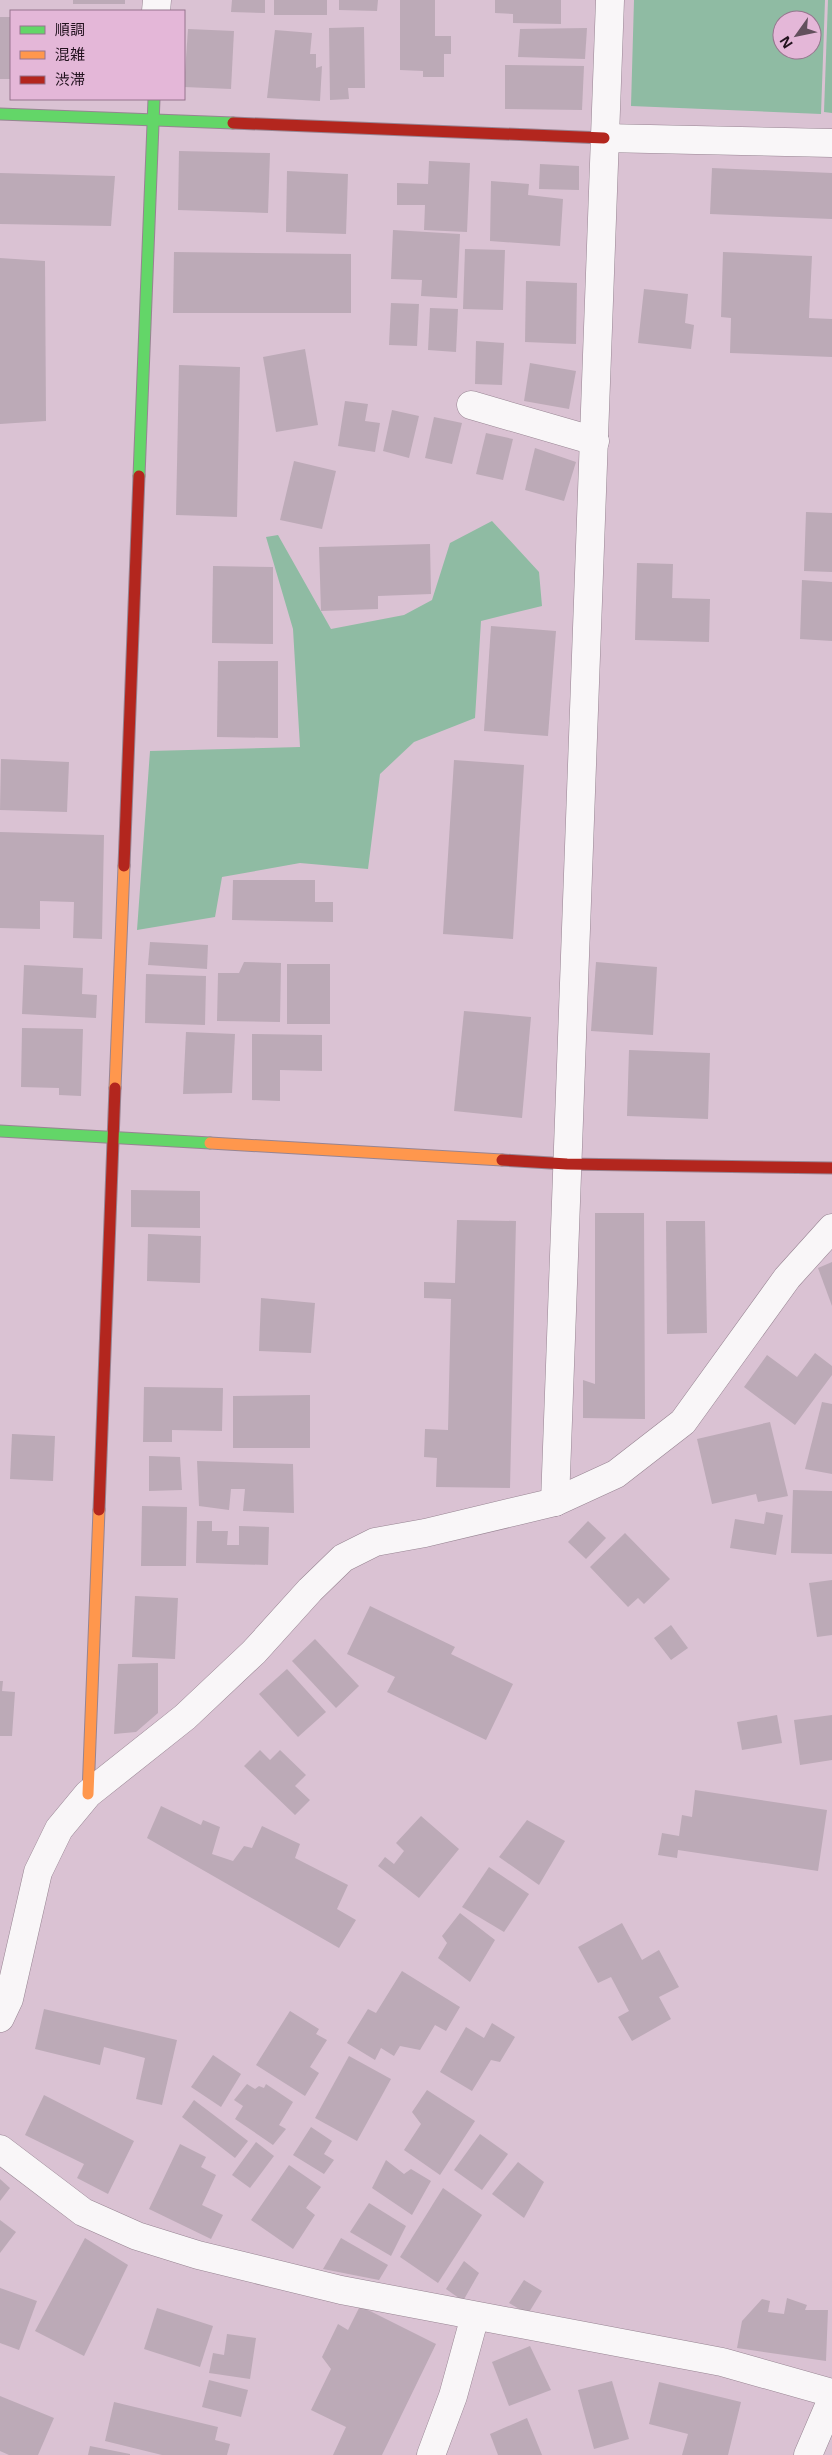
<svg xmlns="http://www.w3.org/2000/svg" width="832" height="2455" viewBox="0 0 832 2455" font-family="'Noto Sans','Noto Sans JP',sans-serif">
<rect width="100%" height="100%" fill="#dac2d3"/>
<!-- green -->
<g fill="#8fbba3" fill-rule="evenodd">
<path d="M634,0H825L821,114L631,106ZM782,20H812V50H782Z"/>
<path d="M828,0H832V113L824,112Z"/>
<path d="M492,521L539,572L542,606L481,621L475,718L414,742L380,774L368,869L300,863L222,877L215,917L137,930L150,751L300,747L293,629L266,537L278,535L331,629L404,615L432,600L450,543Z"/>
</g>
<!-- building -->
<g fill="#bcaab7">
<rect x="73" y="0" width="52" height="4"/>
<path d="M232,0H265V13L231,12Z"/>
<rect x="274" y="0" width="53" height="15"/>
<path d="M339,0H378L377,11L339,10Z"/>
<path d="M400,0H435V36H451V54H444V77H423V71L400,70Z"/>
<path d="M495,0H561V24L513,23V14L495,13Z"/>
<rect x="0" y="17" width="11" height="62"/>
<path d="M364,27L365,88H348L349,99L330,100L329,28Z"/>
<path d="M587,28L585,59L518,57L520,29Z"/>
<path d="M188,29L234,31L231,89L184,87Z"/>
<path d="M275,30L312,33L310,54H316V68L322,66L320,101L267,98Z"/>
<path d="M505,65L584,66L582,110L505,109Z"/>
<path d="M179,151L270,153L268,213L178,210Z"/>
<path d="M429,161L470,163L467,232L424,230L425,205H397V183L428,184Z"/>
<path d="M540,164L579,166V190L539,189Z"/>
<path d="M712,168L832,173V219L710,214Z"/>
<path d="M287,171L348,174L346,234L286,232Z"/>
<path d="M0,173L115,176L111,226L0,224Z"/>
<path d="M491,181L529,184L528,195L563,199L560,246L490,241Z"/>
<path d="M393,230L460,234L457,298L421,296L422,280L391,279Z"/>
<path d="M465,249L505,250L503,310L463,309Z"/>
<path d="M174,252L351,254V313H173Z"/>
<path d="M723,252L812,256L809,318L832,319V357L730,353L731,318L721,317Z"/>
<path d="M0,258L45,261L46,421L0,424Z"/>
<path d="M526,281L577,283L576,344L525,342Z"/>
<path d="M644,289L688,294L685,323L694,325L691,349L638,343Z"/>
<path d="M391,303L419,304L417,346L389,345Z"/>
<path d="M430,308L458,309L456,352L428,350Z"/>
<path d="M476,341L504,343L502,385L475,384Z"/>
<path d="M305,349L318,425L276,432L263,357Z"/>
<path d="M530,363L576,371L569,409L524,401Z"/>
<path d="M179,365L240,367L237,517L176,515Z"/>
<path d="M345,401L368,404L365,421L380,423L375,452L338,446Z"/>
<path d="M392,410L419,416L409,458L383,451Z"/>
<path d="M434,417L462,423L452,464L425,458Z"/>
<path d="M486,433L513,439L503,480L476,474Z"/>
<path d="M535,448L576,462L564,501L525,490Z"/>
<path d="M294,461L336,471L322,529L280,520Z"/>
<path d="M806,512L832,513V572L804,571Z"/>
<path d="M430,544L431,594L378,596V609L321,611L319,547Z"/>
<path d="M637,563L673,564L672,598L710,599L709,642L635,640Z"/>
<path d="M213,566L273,567V644L212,643Z"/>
<path d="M802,580L832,582V641L800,639Z"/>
<path d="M491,626L556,631L548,736L484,731Z"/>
<path d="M218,661H278V738L217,737Z"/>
<path d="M1,759L69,762L67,812L0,810Z"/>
<path d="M454,760L524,765L513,939L443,934Z"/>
<path d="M0,832L104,835L102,939L73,938L74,902L40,901V929L0,928Z"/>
<path d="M233,880H315V902H333V922L232,920Z"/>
<path d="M150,942L208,945L207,969L148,965Z"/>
<path d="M244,962L281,963L280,1022L217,1021L218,973H239Z"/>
<path d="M596,962L657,967L653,1035L591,1031Z"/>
<rect x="287" y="964" width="43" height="60"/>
<path d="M24,965L83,968L82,994L97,995L96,1018L22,1014Z"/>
<path d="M146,974L206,976L205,1025L145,1023Z"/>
<path d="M464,1011L531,1017L522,1118L454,1111Z"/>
<path d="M22,1028L83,1029L81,1096L59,1095V1088L21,1087Z"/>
<path d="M186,1032L235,1034L232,1093L183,1094Z"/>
<path d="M252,1034L322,1035V1071L280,1070V1101L252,1100Z"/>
<path d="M629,1050L710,1053L708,1119L627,1116Z"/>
<path d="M131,1190L200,1191V1228L131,1227Z"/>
<path d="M595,1213H644L645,1419L583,1418V1380L595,1384Z"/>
<path d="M457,1220L516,1221L510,1488L436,1487L437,1458L424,1457L425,1429L448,1430L451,1299L424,1298V1282L455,1283Z"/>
<path d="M666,1221H705L707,1333L667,1334Z"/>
<path d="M148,1234L201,1236L200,1283L147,1281Z"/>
<path d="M832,1262V1306L818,1268Z"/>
<path d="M261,1298L315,1303L311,1353L259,1351Z"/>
<path d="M815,1353L832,1366V1375L795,1425L744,1387L767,1355L797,1377Z"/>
<path d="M144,1387L223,1388L222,1431L172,1430V1442H143Z"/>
<path d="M310,1395V1448H233V1396Z"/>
<path d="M822,1402L832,1404V1474L805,1469Z"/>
<path d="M770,1422L788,1496L758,1502L756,1494L712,1504L697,1439Z"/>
<path d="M12,1434L55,1436L53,1481L10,1479Z"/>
<path d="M149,1456L180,1457L182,1490L149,1491Z"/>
<path d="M197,1461L293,1464L294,1513L243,1511L245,1489H231L229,1510L199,1506Z"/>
<path d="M793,1490L832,1491V1554L791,1553Z"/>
<path d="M142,1506L187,1507L186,1566H141Z"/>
<path d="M766,1512L783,1515L776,1555L730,1548L735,1519L764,1524Z"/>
<path d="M197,1521H212V1531H228L227,1545H239V1526L269,1527L268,1565L196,1563Z"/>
<path d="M588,1521L606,1538L586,1559L568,1542Z"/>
<path d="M625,1533L670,1579L644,1604L638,1598L628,1607L590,1567Z"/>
<path d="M832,1580V1635L817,1637L809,1583Z"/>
<path d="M135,1596L178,1598L175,1659L132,1657Z"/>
<path d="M370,1606L455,1647L451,1654L513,1684L486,1740L387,1692L395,1677L347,1654Z"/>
<path d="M671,1625L688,1648L671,1660L654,1638Z"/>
<path d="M315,1639L359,1686L336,1708L292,1661Z"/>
<path d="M158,1663V1713L136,1732L114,1734L118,1664Z"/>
<path d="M287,1669L326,1712L298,1737L259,1694Z"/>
<path d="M0,1681H3L2,1691L15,1692L12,1736H0Z"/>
<path d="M777,1715L782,1743L742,1750L737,1722Z"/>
<path d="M832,1715V1760L800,1765L794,1720Z"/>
<path d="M260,1750L270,1760L280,1750L306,1775L295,1786L310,1800L295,1815L244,1766Z"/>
<path d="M695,1790L827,1810L818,1871L678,1850L677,1858L658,1855L662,1833L679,1836L682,1815L692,1817Z"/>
<path d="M161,1806L201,1825L203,1820L220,1827L212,1854L233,1861L244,1846L252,1848L262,1826L300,1844L295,1858L348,1885L337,1909L356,1920L339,1948L147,1838Z"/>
<path d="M421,1816L459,1849L419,1898L378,1866L385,1857L394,1864L404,1851L396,1843Z"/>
<path d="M527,1820L565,1841L539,1885L499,1857Z"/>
<path d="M489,1867L529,1894L504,1932L462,1907Z"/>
<path d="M460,1913L495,1940L470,1982L438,1958L447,1943L442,1936Z"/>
<path d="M622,1923L642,1960L659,1950L679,1987L659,1997L671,2019L632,2041L618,2017L629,2011L611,1977L598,1983L578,1947Z"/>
<path d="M402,1971L460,2007L446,2031L435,2025L420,2050L400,2046L394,2056L381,2048L375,2060L347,2043L368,2009L376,2013Z"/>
<path d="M44,2009L177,2040L162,2105L136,2099L145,2058L104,2047L100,2065L35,2049Z"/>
<path d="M290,2011L319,2029L316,2034L327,2040L310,2067L319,2073L305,2096L256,2065Z"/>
<path d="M492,2023L515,2037L500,2062L491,2060L472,2091L440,2072L466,2027L484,2038Z"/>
<path d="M213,2055L241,2074L221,2107L191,2087Z"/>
<path d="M349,2056L391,2079L357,2141L315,2118Z"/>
<path d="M247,2084L255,2089L259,2086L264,2088L266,2084L293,2102L279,2125L286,2129L273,2145L235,2119L243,2106L234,2100Z"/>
<path d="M427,2090L475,2121L440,2175L404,2150L421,2124L412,2112Z"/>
<path d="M44,2095L134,2141L108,2194L77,2178L84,2164L25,2135Z"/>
<path d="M194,2100L248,2141L235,2158L182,2117Z"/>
<path d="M311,2127L332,2141L324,2154L334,2160L324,2174L293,2155Z"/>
<path d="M480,2134L508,2154L482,2190L454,2170Z"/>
<path d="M256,2142L274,2156L250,2188L232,2175Z"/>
<path d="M180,2144L206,2157L201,2167L216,2175L202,2205L223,2215L211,2239L149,2209Z"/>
<path d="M386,2160L404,2174L411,2169L431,2181L412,2215L372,2188Z"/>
<path d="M518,2162L544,2182L524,2218L492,2194Z"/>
<path d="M289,2165L321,2187L306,2208L315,2215L293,2249L251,2220Z"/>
<path d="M0,2179L10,2188L0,2201Z"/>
<path d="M443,2188L482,2215L438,2283L400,2257Z"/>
<path d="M369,2203L406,2226L391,2256L350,2232Z"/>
<path d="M0,2220L16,2232L0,2253Z"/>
<path d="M85,2238L128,2265L84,2356L35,2331Z"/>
<path d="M341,2238L388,2265L379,2280L323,2269Z"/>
<path d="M464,2261L479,2273L463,2301L446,2289Z"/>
<path d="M524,2280L542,2291L528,2314L509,2303Z"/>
<path d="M0,2288L37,2301L19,2350L0,2343Z"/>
<path d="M787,2298L807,2305L805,2310H828L826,2361L737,2348L742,2321L762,2299L770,2301L768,2312L784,2314Z"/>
<path d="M360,2306L436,2344L382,2455H333L346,2427L311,2410L331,2369L322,2357L338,2324L348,2330Z"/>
<path d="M157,2308L213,2326L200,2367L144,2349Z"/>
<path d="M227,2334L256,2338L250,2379L209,2373L213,2353L224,2355Z"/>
<path d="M530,2346L551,2390L509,2406L492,2362Z"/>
<path d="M209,2380L248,2390L241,2417L202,2407Z"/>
<path d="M612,2381L629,2439L594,2449L578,2390Z"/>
<path d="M659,2382L741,2402L728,2455H682L688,2434L649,2424Z"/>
<path d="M0,2396L54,2418L38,2455H9L0,2451Z"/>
<path d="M114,2402L218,2427L215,2440L230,2444L227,2455H162L105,2441Z"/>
<path d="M527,2418L542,2455H498L490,2434Z"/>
<path d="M90,2446L130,2454V2455H88Z"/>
</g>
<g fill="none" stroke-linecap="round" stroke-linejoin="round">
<defs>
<g id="street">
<path d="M156,11L157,0"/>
<path d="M604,138L832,143"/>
<path d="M471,405L595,441"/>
<path d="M555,1502L610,0"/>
<path d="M0,2018L9,1999L38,1872L59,1829L88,1794L185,1717L254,1652L310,1590L343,1558L375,1542L425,1533L555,1502L616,1474L683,1422L787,1278L832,1228"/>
<path d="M0,2149L83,2212L137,2236L198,2255L341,2290L722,2362L832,2393"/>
<path d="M431,2455L453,2396L475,2316"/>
<path d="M808,2455L832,2399"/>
</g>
<g id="fast">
<path d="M0,114L233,123"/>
<path d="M139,476L154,99"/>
<path d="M0,1131L210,1143"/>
</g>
<g id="slow">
<path d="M115,1088L124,866"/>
<path d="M210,1143L502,1160"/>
<path d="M88,1794L99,1510"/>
</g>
<g id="jam">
<path d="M233,123L604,138"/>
<path d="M124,866L139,476"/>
<path d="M502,1160L567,1164L832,1168"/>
<path d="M99,1510L115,1088"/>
</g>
</defs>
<!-- street casing -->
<use href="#street" stroke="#978492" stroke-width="29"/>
<!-- fast casing -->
<use href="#fast" stroke="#978492" stroke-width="13"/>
<!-- slow casing -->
<use href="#slow" stroke="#978492" stroke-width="13"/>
<!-- jam casing -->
<use href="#jam" stroke="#978492" stroke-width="13"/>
<!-- street -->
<use href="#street" stroke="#f9f6f8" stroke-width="28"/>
<!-- fast -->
<use href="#fast" stroke="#63d668" stroke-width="11"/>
<!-- slow -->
<use href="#slow" stroke="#ff974d" stroke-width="11"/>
<!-- jam -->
<use href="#jam" stroke="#b3261e" stroke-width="11"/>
</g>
<!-- legend -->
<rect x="10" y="10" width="175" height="90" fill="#e4b7d8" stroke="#96758e"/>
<rect x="20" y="26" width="25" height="8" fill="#63d668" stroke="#96758e"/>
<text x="55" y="35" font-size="15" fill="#22121e">順調</text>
<rect x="20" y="51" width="25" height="8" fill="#ff974d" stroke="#96758e"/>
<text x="55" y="60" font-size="15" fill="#22121e">混雑</text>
<rect x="20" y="76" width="25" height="8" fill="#b3261e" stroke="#96758e"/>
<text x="55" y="85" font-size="15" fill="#22121e">渋滞</text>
<!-- north arrow -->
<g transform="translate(797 35) rotate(237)"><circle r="24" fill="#e4b7d8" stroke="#96758e"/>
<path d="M0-4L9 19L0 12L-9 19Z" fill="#62505d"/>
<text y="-8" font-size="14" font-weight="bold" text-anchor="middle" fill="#22121e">N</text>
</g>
</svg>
